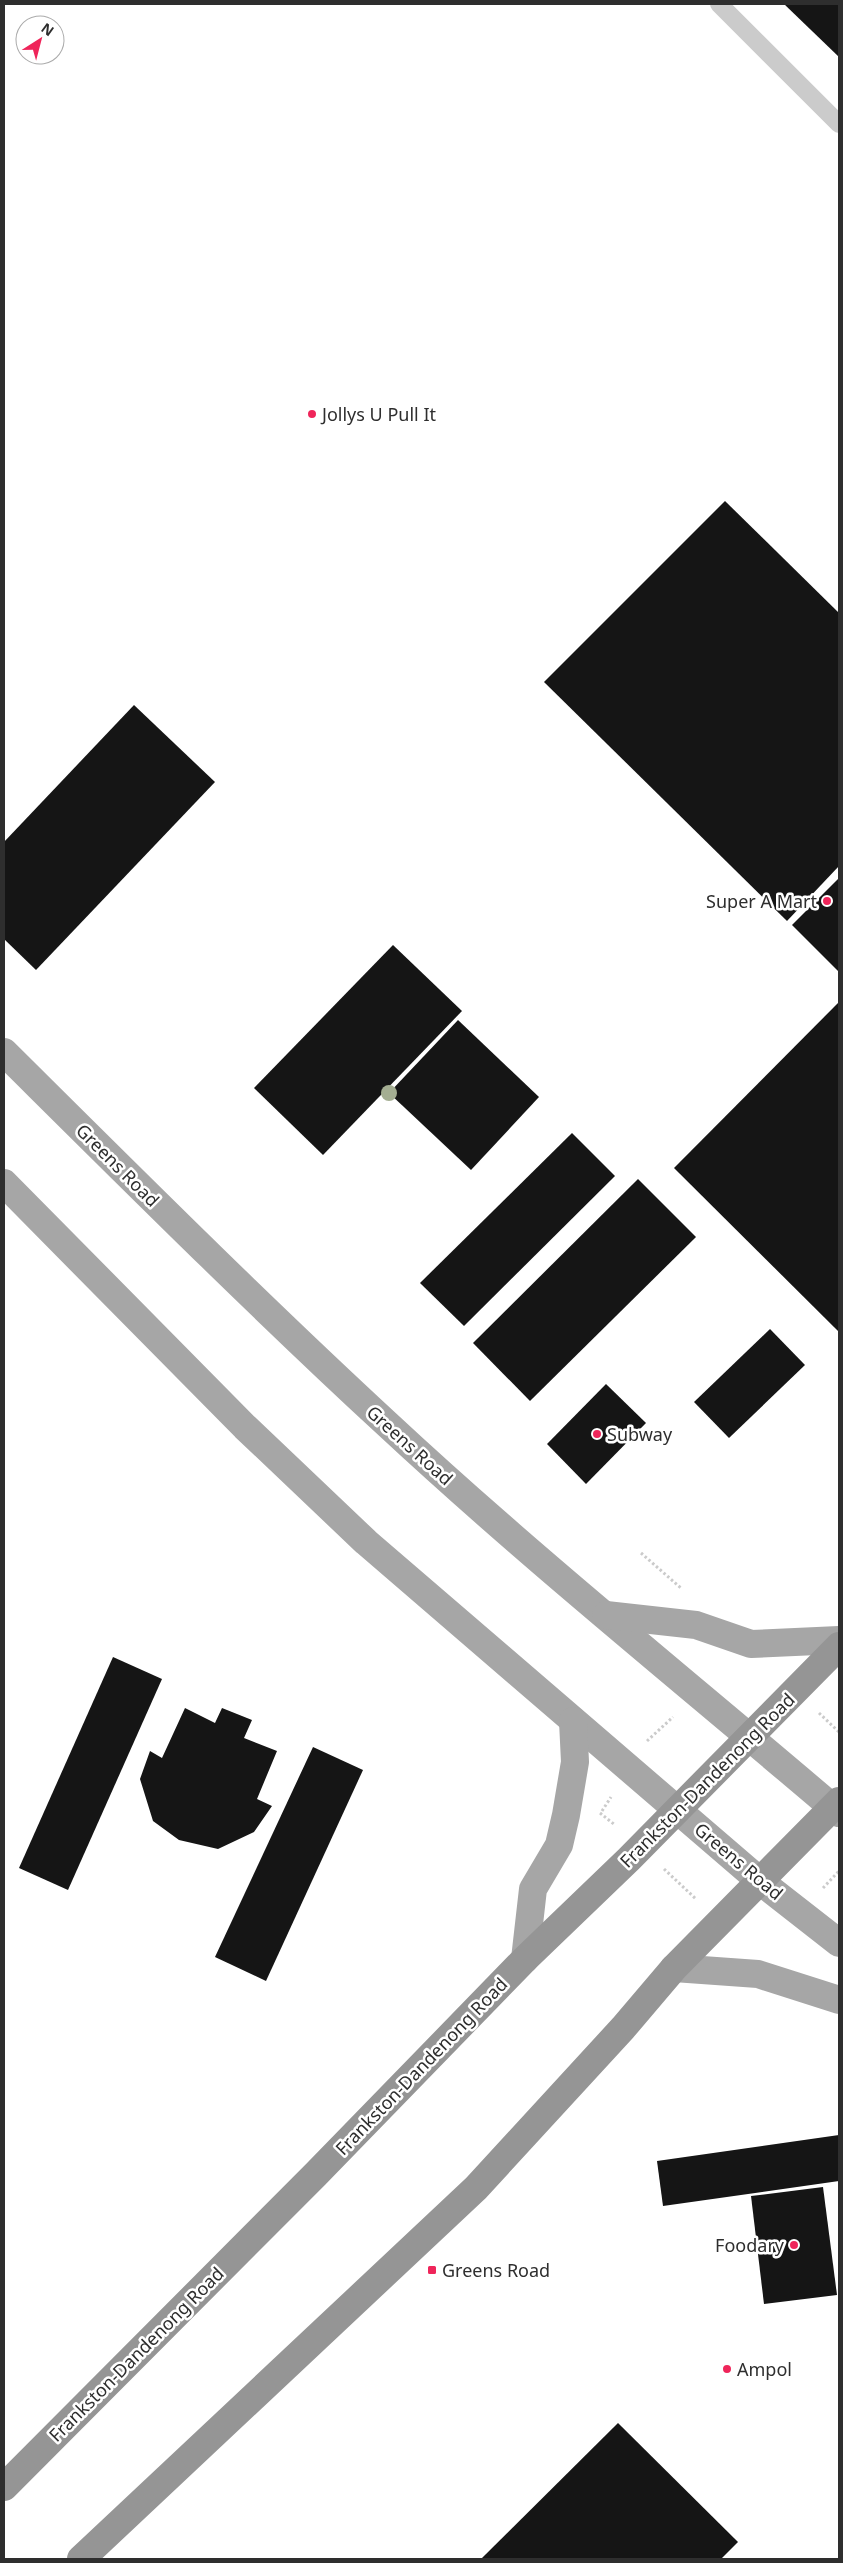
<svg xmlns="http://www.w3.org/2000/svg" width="843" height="2563" viewBox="0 0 843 2563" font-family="'Noto Sans',sans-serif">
<rect width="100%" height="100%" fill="#fff"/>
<!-- building -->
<g fill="#151515">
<path d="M784,4H839V57Z"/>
<path d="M725,501L839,613V866L787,921L544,682Z"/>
<path d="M134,705L215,782L36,970L4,939V842Z"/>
<path d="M839,878V972L792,925Z"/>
<path d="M393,945L462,1011L323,1155L254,1088Z"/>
<path d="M839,1002V1332L674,1168Z"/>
<path d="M458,1020L539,1097L471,1170L389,1093Z"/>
<path d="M572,1133L615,1176L464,1326L420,1283Z"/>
<path d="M638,1179L696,1237L530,1401L473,1343Z"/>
<path d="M770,1329L805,1365L729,1438L694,1402Z"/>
<path d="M606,1384L646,1423L586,1484L547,1444Z"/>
<path d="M113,1657L162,1679L68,1890L19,1868Z"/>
<path d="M185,1708L215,1723L222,1708L252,1720L244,1738L277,1751L257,1799L272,1806L254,1832L218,1849L179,1840L153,1821L140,1779L150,1751L162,1758Z"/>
<path d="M313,1747L363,1770L266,1981L215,1957Z"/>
<path d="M839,2135V2181L663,2206L657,2161Z"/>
<path d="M823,2187L837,2295L764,2304L751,2196Z"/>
<path d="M618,2423L738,2542L721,2559H481Z"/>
</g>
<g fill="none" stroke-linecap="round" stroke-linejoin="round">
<!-- path -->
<g stroke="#cbcbcb" stroke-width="3" stroke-dasharray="2.5 2.5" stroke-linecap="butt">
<path d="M641,1553L682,1589"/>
<path d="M819,1713L839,1732"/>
<path d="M647,1741L673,1717"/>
<path d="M602,1811L611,1797"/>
<path d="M600,1813L615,1825"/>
<path d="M664,1869L696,1899"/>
<path d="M823,1888L839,1871"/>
</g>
<!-- lane -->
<path stroke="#cbcbcb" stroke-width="18" d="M719,4L839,124"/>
<!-- primary -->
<g stroke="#a6a6a6" stroke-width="28">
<path d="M4,1052C130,1177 256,1303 387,1424C532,1559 688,1684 839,1813"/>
<path d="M4,1183L245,1427L366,1542L761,1882L839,1943"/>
<path d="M606,1615L696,1625L751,1644L839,1640"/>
<path d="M525,1959L533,1889L559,1845L566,1815L575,1762L573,1721"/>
<path d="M674,1968L758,1974L839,2000"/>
</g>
<!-- highway -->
<g stroke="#959595" stroke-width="28">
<path d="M4,2487L316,2174L525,1959L629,1859L839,1646"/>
<path d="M81,2559L476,2188L623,2028L674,1968L839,1801"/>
</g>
</g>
<!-- trees -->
<circle fill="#a4ae92" cx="389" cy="1093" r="8"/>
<!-- markers -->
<g fill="#ef255a" stroke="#fff" stroke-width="2">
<circle cx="312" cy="414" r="5"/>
<circle cx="827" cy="901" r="5"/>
<circle cx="597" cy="1434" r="5"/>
<circle cx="794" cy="2245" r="5"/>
<rect x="427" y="2265" width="10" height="10" rx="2.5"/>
<circle cx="727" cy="2369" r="5"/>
</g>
<g text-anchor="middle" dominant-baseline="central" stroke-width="5" stroke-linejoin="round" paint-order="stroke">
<!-- poi labels -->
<g font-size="18" fill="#2e2e2e" stroke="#fff" text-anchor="start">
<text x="322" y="414">Jollys U Pull It</text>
<text x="817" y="901" text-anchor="end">Super A Mart</text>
<text x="607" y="1434">Subway</text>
<text x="784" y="2245" text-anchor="end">Foodary</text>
<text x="442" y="2270">Greens Road</text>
<text x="737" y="2369">Ampol</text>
</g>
<!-- street labels -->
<g font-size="18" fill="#2e2e2e" stroke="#fff">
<text transform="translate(118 1165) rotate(45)">Greens Road</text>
<text transform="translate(410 1445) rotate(42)">Greens Road</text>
<text transform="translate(707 1780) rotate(-45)">Frankston-Dandenong Road</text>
<text transform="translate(739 1861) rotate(40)">Greens Road</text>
<text transform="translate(421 2066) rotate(-46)">Frankston-Dandenong Road</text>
<text transform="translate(136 2354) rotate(-45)">Frankston-Dandenong Road</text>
</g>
</g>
<!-- border -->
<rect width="843" height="2563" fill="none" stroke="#2e2e2e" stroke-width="10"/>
<!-- north arrow -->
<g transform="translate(40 40) rotate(36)"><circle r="24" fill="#ffffff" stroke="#ababab"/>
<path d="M0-4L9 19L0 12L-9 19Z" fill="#ef255a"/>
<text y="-8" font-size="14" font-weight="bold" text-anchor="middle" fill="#2e2e2e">N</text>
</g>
</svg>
